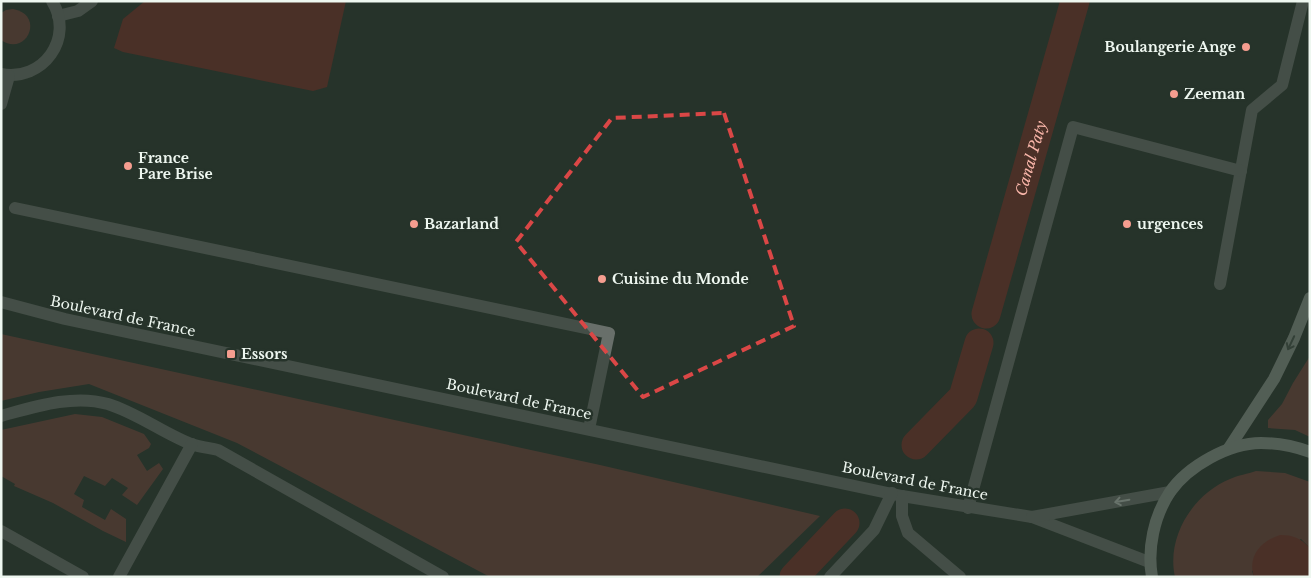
<svg xmlns="http://www.w3.org/2000/svg" width="1311" height="578" viewBox="0 0 1311 578" font-family="'Libre Baskerville',serif">
<rect width="100%" height="100%" fill="#26332a"/>
<!-- green -->
<g fill="#714139">
<path d="M13,9C46,15 26,58 1,40V13L6,10Z"/>
<path d="M1,334L600,465L820,516L757,577H490L237,443L89,384L39,392L1,401Z"/>
<path d="M1310,356V437L1295,430L1268,428V420L1282,404L1293,383Z"/>
<path d="M75,414L102,417L144,434L151,444L149,448L137,455L147,471L159,463L163,469L137,505L122,495L128,488L112,478L105,486L84,476L74,494L84,500L82,507L105,520L111,509L126,519V542L103,531L53,503L14,486L15,484L1,476V430Z"/>
<path d="M1256,471L1285,473L1310,482V548L1301,539L1252,571L1254,577H1175C1166,537 1193,494 1230,479C1238,475 1248,474 1256,471Z"/>
</g>
<!-- water -->
<g fill="#762d24">
<path d="M145,1H346L327,87L313,91L123,52L114,48L123,19Z"/>
<path d="M1280,535C1293,535 1300,538 1309,547L1310,577H1254C1247,556 1261,541 1280,535Z"/>
</g>
<g fill="none" stroke-linecap="round" stroke-linejoin="round">
<!-- canal -->
<g stroke="#762d24" stroke-width="29">
<path id="s1" d="M986,314L1075,1"/>
<path d="M916,445L963,397L979,343"/>
<path d="M794,577L845,523"/>
</g>
<!-- lane -->
<g stroke="#686f6a" stroke-width="12">
<path d="M58,16L78,11L92,1"/>
<path d="M15,208L609,333L589,429"/>
<path d="M1220,284L1252,110L1282,85L1303,1"/>
<path d="M1,416C34,407 73,394 108,404C137,413 163,433 191,444C200,447 209,448 218,450L443,577"/>
<path d="M968,508L1073,127L1241,171"/>
<path d="M1,531L83,577"/>
<path d="M119,577L192,444"/>
</g>
<!-- street -->
<g stroke="#686f6a" stroke-width="12">
<path d="M1,74C43,82 75,38 52,1"/>
<path d="M1,104L9,76"/>
<path d="M1,302L65,319L902,496L1032,517L1149,562"/>
<path d="M902,496V516L908,533L960,577"/>
<path d="M1032,517L1170,492"/>
<path d="M830,577L874,530L892,493"/>
</g>
<!-- secondary -->
<g stroke="#88928a" stroke-width="12">
<path d="M1229,448L1274,379L1294,338L1310,298"/>
<path d="M1152,577C1147,549 1154,516 1170,492C1188,466 1229,443 1261,443C1278,443 1294,446 1310,452"/>
</g>
</g>
<!-- one-way arrows -->
<defs><path id="oneway-shaft" d="M-6 0H5M1.5-3L5.5 0L1.5 3" fill="none" stroke-width="1.6" stroke-linecap="round" stroke-linejoin="round" transform="scale(1.25)"/></defs>
<use stroke="#435047" href="#oneway-shaft" transform="translate(1291 343) rotate(115)"/>
<use stroke="#b8c1ba" href="#oneway-shaft" transform="translate(1122 501) rotate(170)"/>
<!-- marked area -->
<path d="M0 0H1311V578H0ZM724,113L794,326L643,397L516,242L612,118Z" fill="#26332a" fill-opacity=".55" fill-rule="evenodd"/>
<path fill="none" stroke="#da4746" stroke-width="4" stroke-dasharray="10 6" stroke-linejoin="round" d="M724,113L794,326L643,397L516,242L612,118Z"/>
<!-- markers -->
<g fill="#f59d8f" stroke="#26332a" stroke-width="2">
<circle cx="1246" cy="47" r="5"/>
<circle cx="1174" cy="94" r="5"/>
<circle cx="128" cy="166" r="5"/>
<circle cx="414" cy="224" r="5"/>
<circle cx="1127" cy="224" r="5"/>
<circle cx="602" cy="279" r="5"/>
<rect x="226" y="349" width="10" height="10" rx="2.5"/>
</g>
<g text-anchor="middle" dominant-baseline="central" stroke-width="5" stroke-linejoin="round" paint-order="stroke">
<!-- poi labels -->
<g font-size="14" font-weight="bold" fill="#eef7f0" stroke="#26332a" text-anchor="start">
<text x="1236" y="47" text-anchor="end">Boulangerie Ange</text>
<text x="1184" y="94">Zeeman</text>
<text x="138" y="158">France<tspan x="138" dy="16">Pare Brise</tspan></text>
<text x="424" y="224">Bazarland</text>
<text x="1137" y="224">urgences</text>
<text x="612" y="279">Cuisine du Monde</text>
<text x="241" y="354">Essors</text>
</g>
<!-- street labels -->
<g font-size="14" fill="#eef7f0" stroke="#26332a">
<text transform="translate(123 316) rotate(12)">Boulevard de France</text>
<text transform="translate(519 399) rotate(12)">Boulevard de France</text>
<text transform="translate(915 481) rotate(11)">Boulevard de France</text>
</g>
<!-- water labels -->
<g font-size="15" font-style="italic" fill="#f8b5a9" stroke="#26332a">
<text stroke="none"><textPath href="#s1" startOffset="162">Canal Paty</textPath></text>
</g>
</g>
<!-- border -->
<rect width="1311" height="578" fill="none" stroke="#eef7f0" stroke-width="5"/>
</svg>
